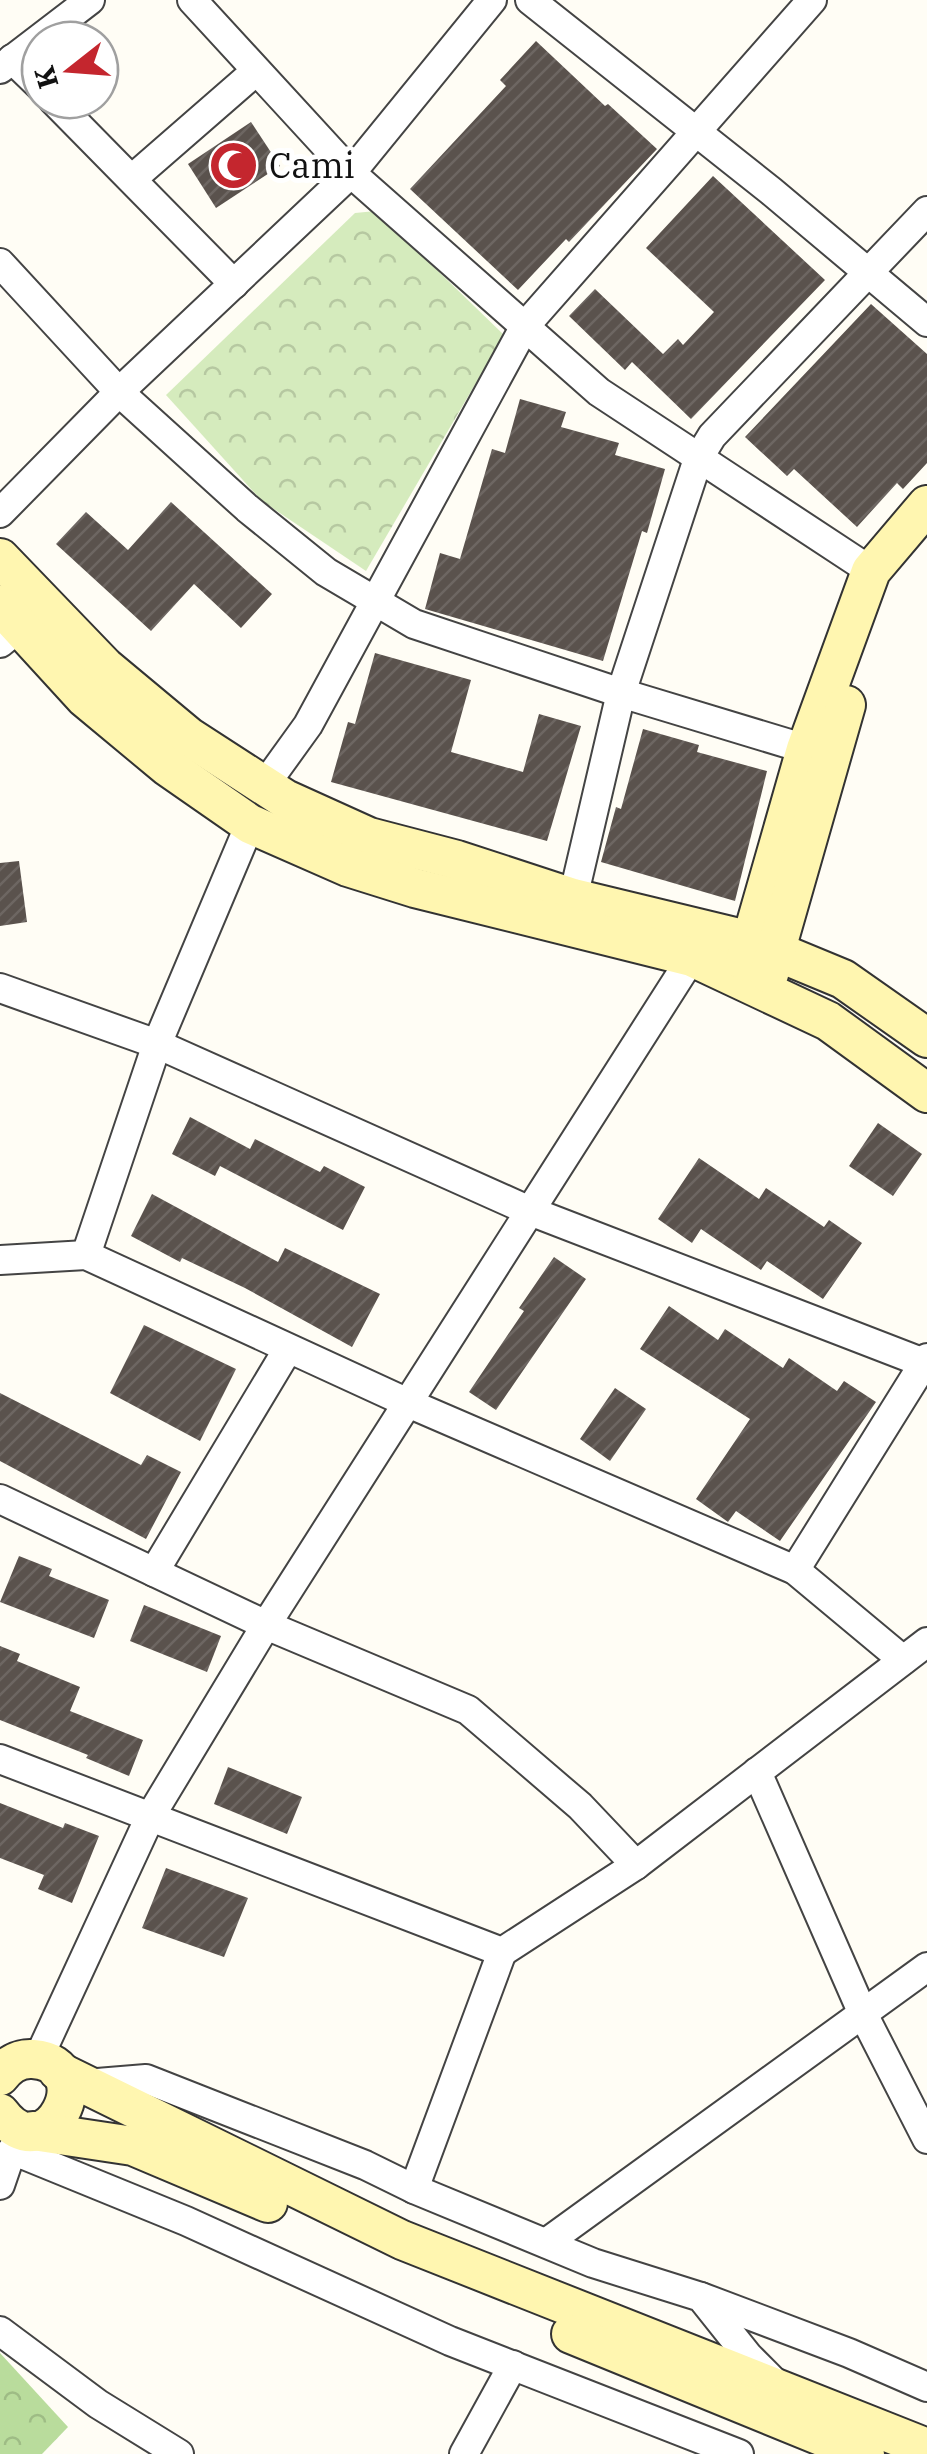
<svg xmlns="http://www.w3.org/2000/svg" width="927" height="2454" viewBox="0 0 927 2454" font-family="'IBM Plex Serif',serif">
<defs>
<pattern id="forest-crowns" width="20" height="18" patternUnits="userSpaceOnUse" patternTransform="scale(2.5)"><rect width="20" height="18" fill="#b9dc9c"/><path d="M2 6a3 3 0 1 1 6 0M12 15a3 3 0 1 1 6 0" fill="none" stroke="#9ebc85"/></pattern>
<pattern id="park-crowns" width="20" height="18" patternUnits="userSpaceOnUse" patternTransform="scale(2.5)"><rect width="20" height="18" fill="#d5ebbd"/><path d="M2 6a3 3 0 1 1 6 0M12 15a3 3 0 1 1 6 0" fill="none" stroke="#b6c8a1"/></pattern>
<pattern id="building-hatch" width="6" height="6" patternUnits="userSpaceOnUse" patternTransform="scale(2.5)"><rect width="6" height="6" fill="#5a524d"/><path d="M-1 1l2-2M0 6l6-6M5 7l2-2" fill="none" stroke="#6d6662"/></pattern>
</defs>
<rect width="100%" height="100%" fill="#fffdf5"/>
<!-- forest -->
<path fill="url(#forest-crowns)" d="M0,2353L68,2427L42,2454H0Z"/>
<!-- park -->
<path fill="url(#park-crowns)" d="M376,211L504,335L366,571L262,501L166,395L355,213Z"/>
<!-- building -->
<g fill="url(#building-hatch)">
<path d="M536,41L605,106L608,104L657,149L569,242L566,239L518,290L410,189L506,86L500,80Z"/>
<path d="M251,122L280,166L216,208L188,164Z"/>
<path d="M713,176L825,280L691,419L632,362L625,370L569,316L595,289L663,354L678,339L683,345L714,312L646,248Z"/>
<path d="M871,304L927,354V463L903,489L897,483L857,527L794,469L787,476L745,437Z"/>
<path d="M520,399L566,412L561,427L619,443L615,455L665,469L647,533L642,531L603,661L425,609L440,553L460,559L492,449L505,453Z"/>
<path d="M171,502L272,594L241,628L194,584L151,631L56,544L86,512L128,550Z"/>
<path d="M375,653L471,680L451,752L523,772L539,714L581,726L547,841L331,782L348,722L355,724Z"/>
<path d="M643,729L699,745L697,752L767,771L735,901L601,862L616,807L621,809Z"/>
<path d="M19,861L27,922L0,926V863Z"/>
<path d="M190,1117L250,1149L255,1139L320,1172L324,1166L365,1187L343,1230L220,1166L215,1176L172,1154Z"/>
<path d="M878,1123L922,1154L893,1196L849,1166Z"/>
<path d="M699,1158L759,1199L766,1188L824,1227L829,1220L862,1243L823,1299L767,1261L761,1270L701,1229L692,1243L658,1219Z"/>
<path d="M152,1194L278,1262L285,1248L380,1294L352,1347L245,1288L182,1258L180,1262L131,1236Z"/>
<path d="M554,1257L586,1279L496,1410L469,1392L524,1311L519,1308Z"/>
<path d="M669,1306L718,1340L725,1329L783,1368L789,1358L837,1391L844,1381L876,1402L780,1541L736,1511L728,1522L696,1499L750,1419L640,1349Z"/>
<path d="M144,1325L236,1369L200,1441L110,1393Z"/>
<path d="M615,1388L646,1409L610,1461L580,1439Z"/>
<path d="M0,1393L141,1465L147,1455L181,1472L146,1539L0,1461Z"/>
<path d="M19,1556L52,1569L49,1576L109,1600L94,1638L0,1602Z"/>
<path d="M144,1605L221,1636L207,1672L130,1641Z"/>
<path d="M0,1646L20,1654L17,1661L80,1687L70,1711L143,1740L129,1776L86,1758L88,1755L0,1720Z"/>
<path d="M228,1767L302,1797L287,1834L214,1804Z"/>
<path d="M0,1803L63,1828L65,1823L99,1836L72,1903L38,1889L44,1875L0,1858Z"/>
<path d="M166,1868L248,1898L224,1957L142,1928Z"/>
</g>
<g fill="none" stroke-linecap="round" stroke-linejoin="round">
<defs>
<g id="street">
<path d="M192,0L351,173L599,392L871,571"/>
<path d="M530,0L771,191L927,322"/>
<path d="M12,59L40,86"/>
<path d="M0,69L90,0"/>
<path d="M53,100L234,284"/>
<path d="M132,179L256,71"/>
<path d="M0,263L119,392L247,508L326,572L414,624L621,693L806,749"/>
<path d="M0,513L119,392L351,173L492,0"/>
<path d="M0,643L21,626"/>
<path d="M264,786L308,725L525,326L812,0"/>
<path d="M573,898L621,693L698,459L712,436L927,211"/>
<path d="M0,988L157,1044L530,1211L924,1363L927,1358"/>
<path d="M86,1255L157,1044L250,824"/>
<path d="M0,1260L86,1255L408,1403L795,1570L903,1660"/>
<path d="M0,1499L266,1625L468,1710L580,1806L636,1865"/>
<path d="M795,1570L924,1363"/>
<path d="M154,1572L288,1349"/>
<path d="M0,1759L502,1952L636,1865L927,1642"/>
<path d="M757,1772L863,2014L927,2139"/>
<path d="M38,2059L150,1817L266,1625L692,957"/>
<path d="M85,2084L146,2079L365,2165L414,2189L593,2263L701,2297L748,2356L774,2382"/>
<path d="M0,2185L12,2150L186,2221L450,2341L739,2454"/>
<path d="M414,2189L502,1952"/>
<path d="M546,2243L927,1967"/>
<path d="M701,2297L849,2353L927,2387"/>
<path d="M0,2331L98,2404L179,2454"/>
<path d="M464,2454L513,2365"/>
</g>
<g id="secondary">
<path d="M0,558L105,667L189,737L285,799L369,837L457,860L573,898L751,941L843,979L927,1038"/>
<path d="M0,605L85,698L168,767L250,824L348,867L415,888L692,957L828,1021L927,1093"/>
<path d="M745,962L806,749L871,571L927,505"/>
<path d="M769,974L846,705"/>
<path d="M58,2071L402,2240L927,2448"/>
<path d="M0,2076C8,2065 19,2058 33,2059C104,2064 47,2176 0,2113"/>
<path d="M33,2131L133,2146L268,2203"/>
<path d="M571,2334L865,2454"/>
</g>
</defs>
<!-- street casing -->
<use href="#street" stroke="#444" stroke-width="32"/>
<!-- secondary casing -->
<use href="#secondary" stroke="#333" stroke-width="42"/>
<!-- street -->
<use href="#street" stroke="#fff" stroke-width="28"/>
<!-- secondary -->
<use href="#secondary" stroke="#fff6b0" stroke-width="38"/>
</g>
<!-- icons -->
<defs>
<symbol id="mosque-disc" viewBox="-11 -11 22 22"><circle r="9.5" fill="#c4262e" stroke="#fff"/><path d="M3.5-4.9A6 6 0 1 0 3.5 4.9A5 5 0 1 1 3.5-4.9Z" fill="#fff"/></symbol>
</defs>
<g fill-rule="evenodd">
<use href="#mosque-disc" x="206" y="138" width="55" height="55"/>
</g>
<g text-anchor="middle" dominant-baseline="central" stroke-width="10" stroke-linejoin="round" paint-order="stroke">
<!-- poi labels -->
<g font-size="35" fill="#111" stroke="#fff" text-anchor="start">
<text x="269" y="165">Cami</text>
</g>
</g>
<!-- north arrow -->
<g transform="translate(70 70) rotate(253)"><circle r="48" fill="#ffffff" stroke="#a0a0a0" stroke-width="2.5"/>
<path d="M0-8L18 38L0 25L-18 38Z" fill="#c4262e"/>
<text y="-15" font-size="28" font-weight="bold" text-anchor="middle" fill="#111111">K</text>
</g>
</svg>
